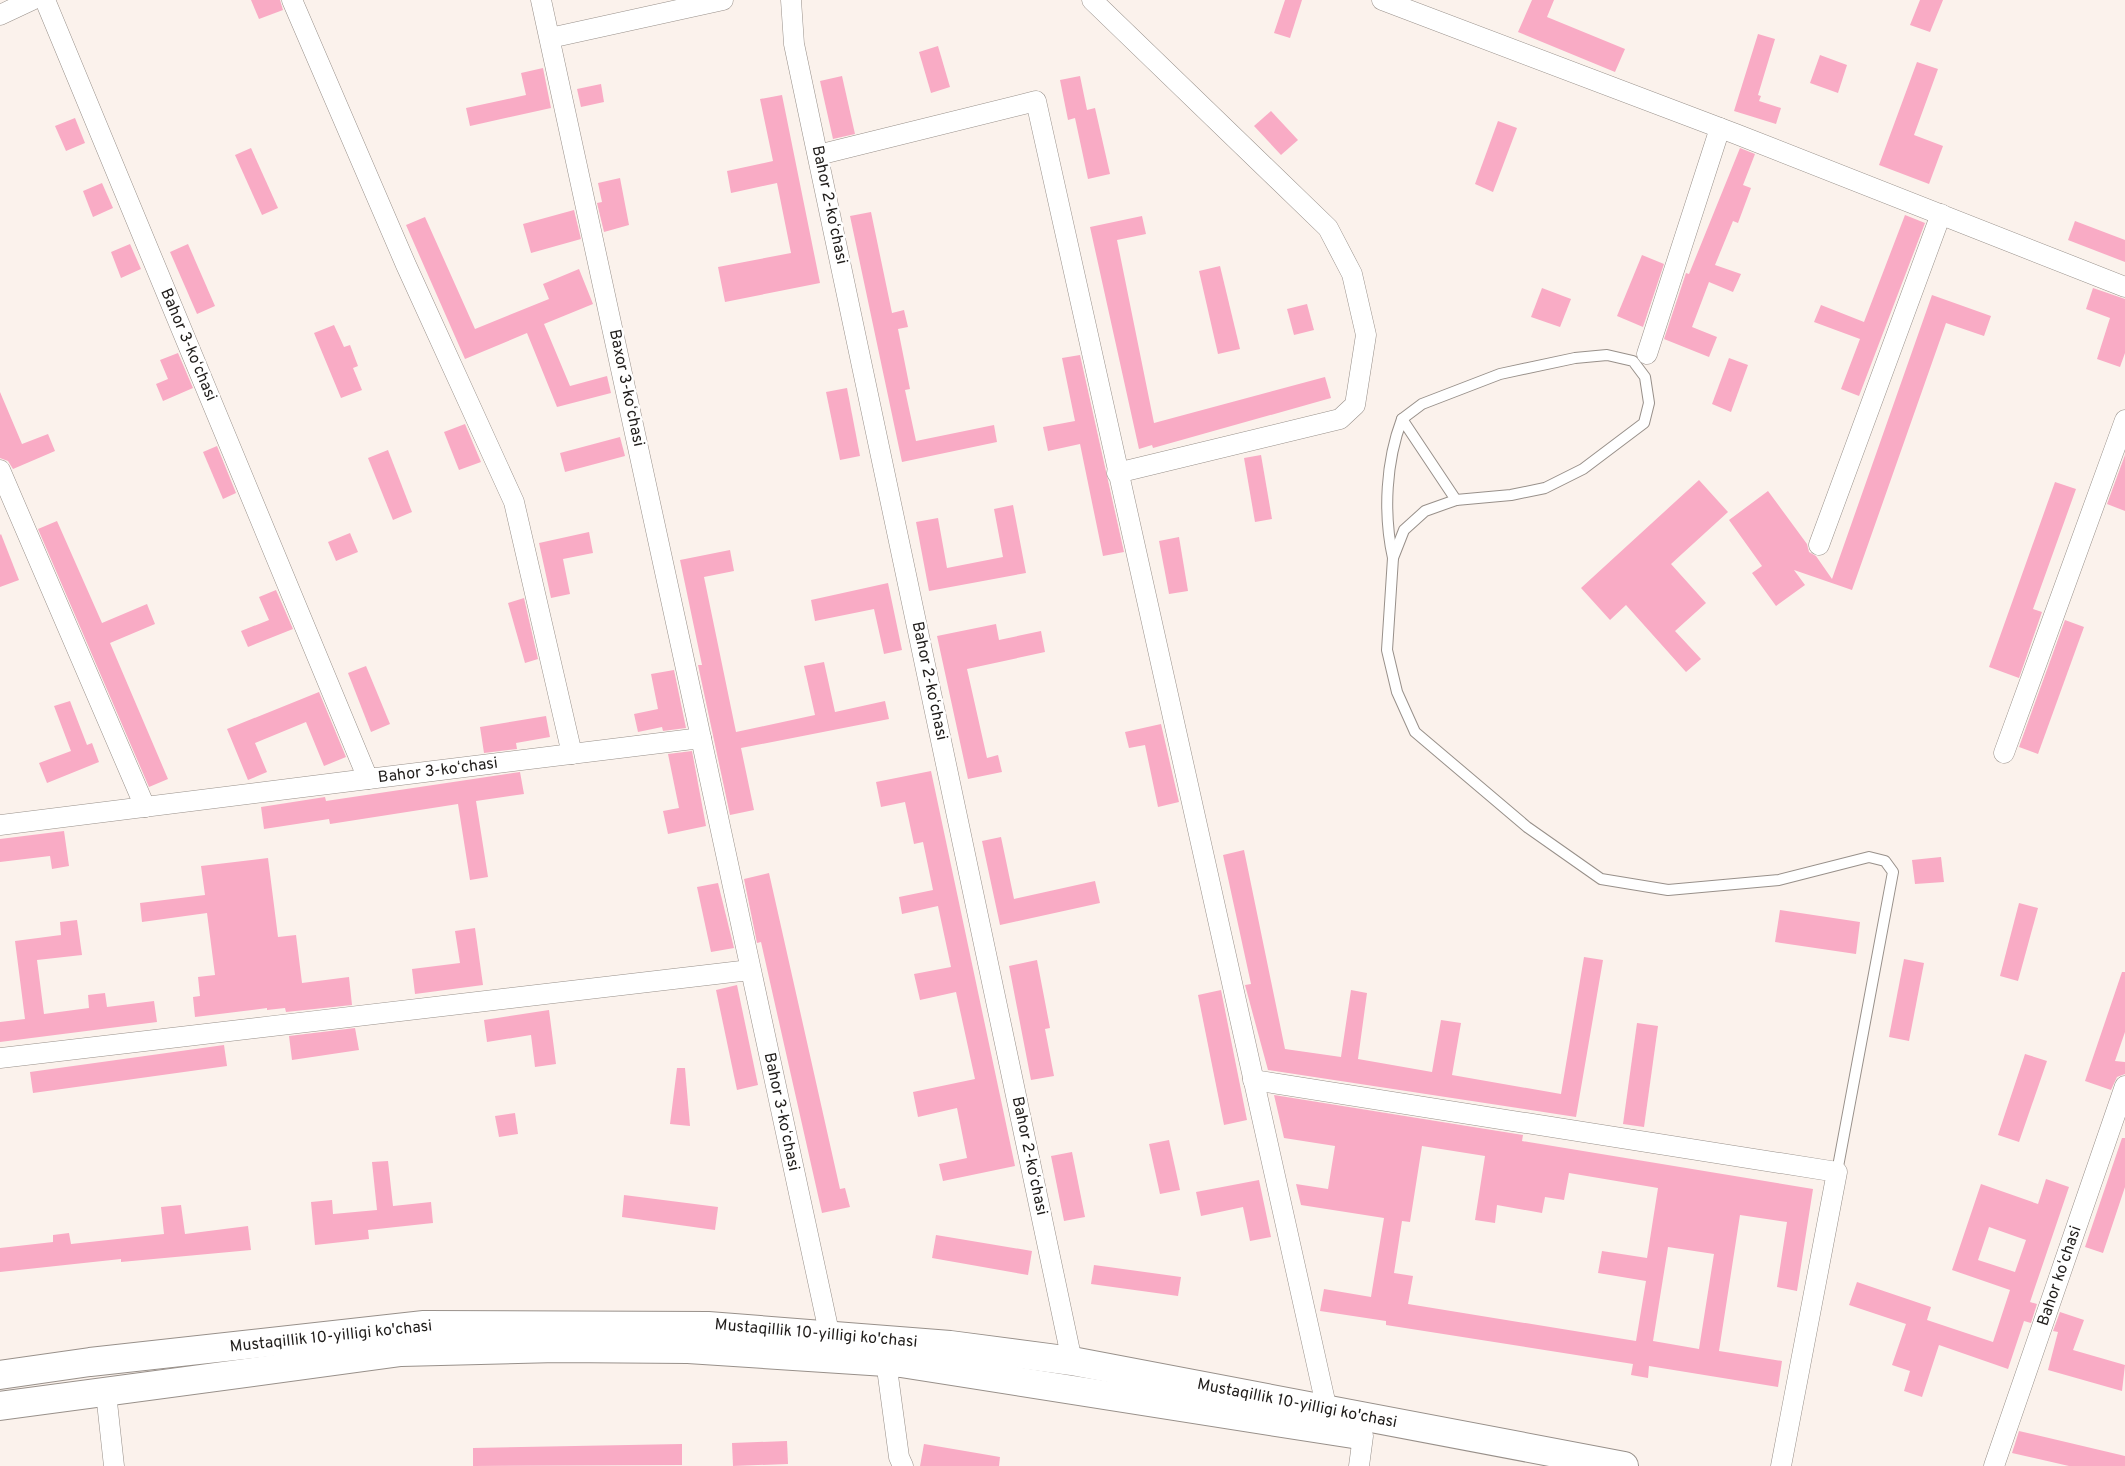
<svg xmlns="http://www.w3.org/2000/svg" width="2125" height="1466" viewBox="0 0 2125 1466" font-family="Overpass,sans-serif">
<rect width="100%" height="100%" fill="#fbf2ec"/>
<!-- building -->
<g fill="#f9abc5" fill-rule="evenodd">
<path d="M251,0H280L283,10L259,19Z"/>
<path d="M1285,0H1302L1290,38L1274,33Z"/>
<path d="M1532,0H1554L1547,17L1625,49L1615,72L1518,32Z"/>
<path d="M1920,0H1943L1930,32L1910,25Z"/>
<path d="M1758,34L1775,39L1758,95L1761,96L1759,101L1781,108L1776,124L1734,111Z"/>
<path d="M938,46L950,87L931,93L919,52Z"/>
<path d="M1820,55L1847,65L1838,93L1810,83Z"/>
<path d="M1917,62L1938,69L1914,135L1943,146L1929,184L1879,165Z"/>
<path d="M543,68L551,108L470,126L466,108L526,95L521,73Z"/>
<path d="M842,76L855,134L833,139L820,81Z"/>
<path d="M1080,76L1087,110L1095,108L1110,174L1088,179L1075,118L1068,120L1060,80Z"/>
<path d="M601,84L604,102L581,107L577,89Z"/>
<path d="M782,95L820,283L725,302L718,267L791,253L777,183L731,193L727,171L773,161L760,99Z"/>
<path d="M1271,111L1298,140L1281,155L1254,126Z"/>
<path d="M75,118L85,143L66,151L55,126Z"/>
<path d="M1498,121L1517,128L1493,192L1475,184Z"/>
<path d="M251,148L278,208L262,215L235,155Z"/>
<path d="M1740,148L1755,154L1743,185L1751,188L1738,223L1733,221L1715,265L1741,274L1733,292L1709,282L1692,327L1717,337L1709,357L1664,339L1686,273L1689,274Z"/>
<path d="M620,178L629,225L604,232L597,203L602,202L598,183Z"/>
<path d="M102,183L113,208L93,217L83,191Z"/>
<path d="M574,210L581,239L531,253L523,224Z"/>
<path d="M871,212L892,313L904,310L908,327L898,329L910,389L905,390L916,441L994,425L997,442L902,462L850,216Z"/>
<path d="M1905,215L1925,223L1859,396L1841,389L1860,339L1814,322L1821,305L1864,322Z"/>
<path d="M1142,216L1146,234L1117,240L1154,423L1325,377L1331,398L1153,448L1152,445L1139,449L1090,227Z"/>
<path d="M425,217L475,329L549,299L543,284L579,269L593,304L544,324L570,386L607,376L611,393L557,407L527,333L465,359L406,225Z"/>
<path d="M2075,221L2125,240V262L2068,240Z"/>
<path d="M130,244L141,269L121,278L111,252Z"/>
<path d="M188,244L215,306L197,314L170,252Z"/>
<path d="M1642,255L1664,264L1643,327L1617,316Z"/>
<path d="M1220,266L1240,349L1218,354L1199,271Z"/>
<path d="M1542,288L1571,299L1560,327L1531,317Z"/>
<path d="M2093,288L2125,299V353L2120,367L2097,359L2110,318L2086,309Z"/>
<path d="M1932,295L1991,316L1984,336L1946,323L1852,590L1794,570L1805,585L1776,606L1752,573L1762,566L1729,520L1768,491L1807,544L1809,552L1816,556L1832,579Z"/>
<path d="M1307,304L1314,330L1294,335L1287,309Z"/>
<path d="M334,325L344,347L350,345L358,366L353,368L362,390L341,398L314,333Z"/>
<path d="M178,353L193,388L163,401L156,384L168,379L160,360Z"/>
<path d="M1080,355L1124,552L1103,556L1080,444L1048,451L1043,427L1075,421L1062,358Z"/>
<path d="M1729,358L1748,365L1731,412L1712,404Z"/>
<path d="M847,388L860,456L840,460L826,392Z"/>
<path d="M0,392L22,444L48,434L55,451L13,469L8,461L0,458Z"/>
<path d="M465,424L481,462L459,470L444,432Z"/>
<path d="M620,437L625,456L565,472L560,453Z"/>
<path d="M217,446L236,493L223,499L203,452Z"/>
<path d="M388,450L412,512L393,520L368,458Z"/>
<path d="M1261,455L1272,519L1255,522L1244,458Z"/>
<path d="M2125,455V511L2107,504Z"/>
<path d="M1699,480L1728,512L1671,564L1706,603L1675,631L1701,659L1686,672L1626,605L1610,620L1581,588Z"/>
<path d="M2055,482L2076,489L2033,609L2042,612L2019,678L1989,667Z"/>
<path d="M1013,505L1026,573L929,591L916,522L938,518L947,568L1003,557L994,509Z"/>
<path d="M57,521L102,623L147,604L155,624L110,643L168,779L149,787L38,529Z"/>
<path d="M589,532L593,553L563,559L570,594L551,598L539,543Z"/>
<path d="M350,533L358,552L336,561L328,542Z"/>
<path d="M1,534L19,580L0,587V535Z"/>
<path d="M1179,537L1188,591L1169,594L1159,541Z"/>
<path d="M730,550L734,571L704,577L736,732L815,715L804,666L824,662L835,712L885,701L889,719L741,748L754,810L730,815L698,665H702L680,560Z"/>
<path d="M888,583L902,650L884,654L874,609L815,621L811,600Z"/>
<path d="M276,590L293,629L248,647L241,631L269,620L259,597Z"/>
<path d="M524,598L538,659L525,663L508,603Z"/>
<path d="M2065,620L2084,627L2038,754L2019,747Z"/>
<path d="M996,624L999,640L1041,631L1045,652L967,669L987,758L998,755L1002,772L968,779L937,636Z"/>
<path d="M366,666L390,724L371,732L348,673Z"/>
<path d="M674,670L686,728L663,731L662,727L638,732L634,714L658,709L651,674Z"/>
<path d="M319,692L346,757L324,766L306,722L255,743L267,772L248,780L227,729Z"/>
<path d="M70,701L87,745L92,743L99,762L47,783L39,763L71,751L54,706Z"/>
<path d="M546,716L550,737L516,743L517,749L484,753L480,727Z"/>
<path d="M1161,724L1179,802L1158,807L1145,745L1129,748L1125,732Z"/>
<path d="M692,751L706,826L668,834L663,811L679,808L668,754Z"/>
<path d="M931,771L1015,1166L943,1181L939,1164L967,1158L957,1108L918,1117L913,1092L975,1079L956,992L920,1000L914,974L951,967L938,906L902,914L899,897L933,890L923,842L914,844L905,802L881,807L876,782Z"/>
<path d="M520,772L524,794L476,801L488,877L470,880L458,804L330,824L329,819L264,829L261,807L325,797L326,801Z"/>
<path d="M64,831L69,866L52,869L50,856L0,862V839Z"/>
<path d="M1001,837L1014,899L1095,881L1100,903L1000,925L982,841Z"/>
<path d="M1244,850L1285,1049L1341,1057L1351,990L1367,993L1358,1059L1432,1072L1441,1020L1461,1023L1452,1075L1561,1094L1584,957L1603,960L1576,1117L1268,1070L1245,985L1251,984L1223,855Z"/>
<path d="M1941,857L1944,882L1915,884L1912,860Z"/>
<path d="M268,858L278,937L296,935L302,983L349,977L352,1005L286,1012L285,1008L267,1010V1008L195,1017L193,997L200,996L198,977L215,975L207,913L142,922L140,903L205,895L201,866Z"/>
<path d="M769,873L840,1189L845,1188L850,1207L822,1213L761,942L757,943L744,879Z"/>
<path d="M718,883L734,948L711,952L697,887Z"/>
<path d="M2019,903L2038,908L2018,981L2000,976Z"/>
<path d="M1780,910L1860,922L1856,954L1775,942Z"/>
<path d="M77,920L82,955L37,960L44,1014L89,1008L88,995L105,993L107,1007L154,1001L157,1022L0,1042V1022L25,1019L15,941L61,935L60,922Z"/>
<path d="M475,928L483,985L415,994L412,969L460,963L455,931Z"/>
<path d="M1904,959L1924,963L1909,1041L1889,1037Z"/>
<path d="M1037,960L1050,1028L1045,1029L1054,1076L1031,1080L1009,966Z"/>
<path d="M2122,972H2125V1032L2115,1061L2125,1062V1074L2117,1077L2111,1090L2085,1081Z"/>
<path d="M737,985L758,1085L737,1090L716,990Z"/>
<path d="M1221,990L1247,1120L1224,1125L1198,995Z"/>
<path d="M549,1010L556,1064L535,1067L531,1035L487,1042L484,1020Z"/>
<path d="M1637,1023L1658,1026L1644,1127L1623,1124Z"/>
<path d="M355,1028L359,1050L292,1060L289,1036Z"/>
<path d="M224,1045L227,1066L33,1093L30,1072Z"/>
<path d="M2025,1054L2047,1061L2019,1142L1998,1135Z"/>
<path d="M677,1068H685L690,1126L670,1124Z"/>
<path d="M1274,1095L1523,1135L1522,1141L1813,1189L1797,1291L1777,1287L1787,1222L1740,1215L1719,1351L1782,1361L1778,1387L1649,1366L1648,1378L1631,1375L1633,1364L1386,1325V1321L1320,1311L1324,1289L1371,1297L1384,1218L1301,1205L1296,1184L1328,1189L1335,1146L1284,1138ZM1422,1146L1485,1156L1475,1220L1495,1223L1497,1205L1542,1213L1545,1197L1564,1200L1569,1173L1658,1188L1647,1258L1602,1251L1598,1273L1646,1281L1636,1341L1408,1304L1413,1276L1394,1273L1402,1221L1410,1222ZM1668,1247L1714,1254L1699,1349L1653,1341Z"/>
<path d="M515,1113L518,1134L499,1137L495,1116Z"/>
<path d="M2122,1138H2125V1187L2103,1253L2085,1247Z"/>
<path d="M1169,1140L1180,1190L1160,1194L1149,1144Z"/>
<path d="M1072,1152L1085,1217L1064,1221L1051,1156Z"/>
<path d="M388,1161L393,1206L431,1202L433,1223L368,1230L369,1239L315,1245L311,1202L332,1200L333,1214L377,1210L372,1162Z"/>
<path d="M2046,1179L2069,1187L2030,1302L2037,1304L2031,1323L2024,1321L2008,1369L1939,1345L1922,1397L1904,1391L1910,1371L1892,1365L1906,1324L1849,1305L1857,1282L1931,1307L1927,1320L1993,1342L2010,1290L1952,1270L1981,1184L2038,1204ZM1989,1227L2026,1240L2015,1272L1978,1260Z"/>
<path d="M1259,1180L1271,1237L1250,1241L1243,1207L1201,1216L1196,1192Z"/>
<path d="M624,1195L718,1207L715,1230L622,1217Z"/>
<path d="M181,1205L185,1234L248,1226L251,1250L121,1262V1259L0,1272V1248L53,1242V1235L69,1233L71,1244L164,1234L161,1207Z"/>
<path d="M936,1235L1032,1251L1028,1275L932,1258Z"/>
<path d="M1094,1265L1181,1277L1178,1296L1091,1284Z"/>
<path d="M2060,1312L2084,1320L2073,1350L2125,1365L2122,1391L2048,1370L2058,1332L2053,1331Z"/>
<path d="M2019,1431L2125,1456V1466H2069L2012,1453Z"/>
<path d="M787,1441L788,1464L733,1466L732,1443Z"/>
<path d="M682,1444V1465L473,1466V1448Z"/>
<path d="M924,1444L1000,1457L999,1466H920Z"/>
</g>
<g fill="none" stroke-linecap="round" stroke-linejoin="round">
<defs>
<g id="service">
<path d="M1402,419L1422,404L1500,374L1575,358L1607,355L1633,361L1645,377L1649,403L1644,423L1583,469L1545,488L1511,495L1456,500L1425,511L1404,530L1393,558L1387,650L1397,692L1415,732L1527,827L1601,879L1668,890L1779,880L1869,857L1885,861L1893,872L1837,1172"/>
<path d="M1393,558C1383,513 1386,461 1402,419L1456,500"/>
</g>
<g id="minor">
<path d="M45,0L368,779L701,738L830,1337"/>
<path d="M292,0L406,265L514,502L572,754"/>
<path d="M541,0L701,738"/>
<path d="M791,0L794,44L1072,1361"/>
<path d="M1092,0L1328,228L1352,274L1366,335L1355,405L1340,419L1117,473"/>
<path d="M1382,0L1736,134L2125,287"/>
<path d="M0,15L32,0"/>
<path d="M550,38L723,0"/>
<path d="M818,155L1036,101L1327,1410"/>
<path d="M1647,354L1720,128"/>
<path d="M0,470L145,807"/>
<path d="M1819,545L1941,214"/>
<path d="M2004,753L2125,420"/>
<path d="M0,825L368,779"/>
<path d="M0,1058L750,970"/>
<path d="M1253,1080L1837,1172L1781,1466"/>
<path d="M886,1361L899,1457L903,1466"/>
<path d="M106,1393L114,1466"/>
<path d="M1359,1466L1363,1436"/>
<path d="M1994,1466L2125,1086"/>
</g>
<g id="secondary">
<path d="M0,1375L90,1362L424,1325L708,1326L950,1345L1072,1361L1624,1466"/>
<path d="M0,1406L401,1352L557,1348L688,1349L901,1363L1353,1434"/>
</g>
</defs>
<!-- service casing -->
<use href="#service" stroke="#98908a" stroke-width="12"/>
<!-- minor casing -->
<use href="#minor" stroke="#98908a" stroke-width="21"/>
<!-- secondary casing -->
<use href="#secondary" stroke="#98908a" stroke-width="30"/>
<!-- service -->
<use href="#service" stroke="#fff" stroke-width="10"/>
<!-- minor -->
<use href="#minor" stroke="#fff" stroke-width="20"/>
<!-- secondary -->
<use href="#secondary" stroke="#fff" stroke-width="28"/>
</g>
<g text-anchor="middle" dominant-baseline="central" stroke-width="5" stroke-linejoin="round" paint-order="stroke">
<!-- street labels -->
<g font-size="16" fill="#201d1b" stroke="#fff">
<text transform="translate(829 205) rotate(78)">Bahor 2-koʻchasi</text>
<text transform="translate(188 345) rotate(67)">Bahor 3-koʻchasi</text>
<text transform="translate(626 388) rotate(78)">Baxor 3-koʻchasi</text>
<text transform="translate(929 681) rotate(78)">Bahor 2-koʻchasi</text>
<text transform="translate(438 771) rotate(-7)">Bahor 3-koʻchasi</text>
<text transform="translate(781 1112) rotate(78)">Bahor 3-koʻchasi</text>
<text transform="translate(1029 1156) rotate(78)">Bahor 2-koʻchasi</text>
<text transform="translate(2060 1276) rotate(-71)">Bahor koʻchasi</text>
<text transform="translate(816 1334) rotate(5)">Mustaqillik 10-yilligi ko'chasi</text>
<text transform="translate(331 1337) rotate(-6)">Mustaqillik 10-yilligi ko'chasi</text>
<text transform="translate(1297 1404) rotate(11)">Mustaqillik 10-yilligi ko'chasi</text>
</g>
</g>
</svg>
